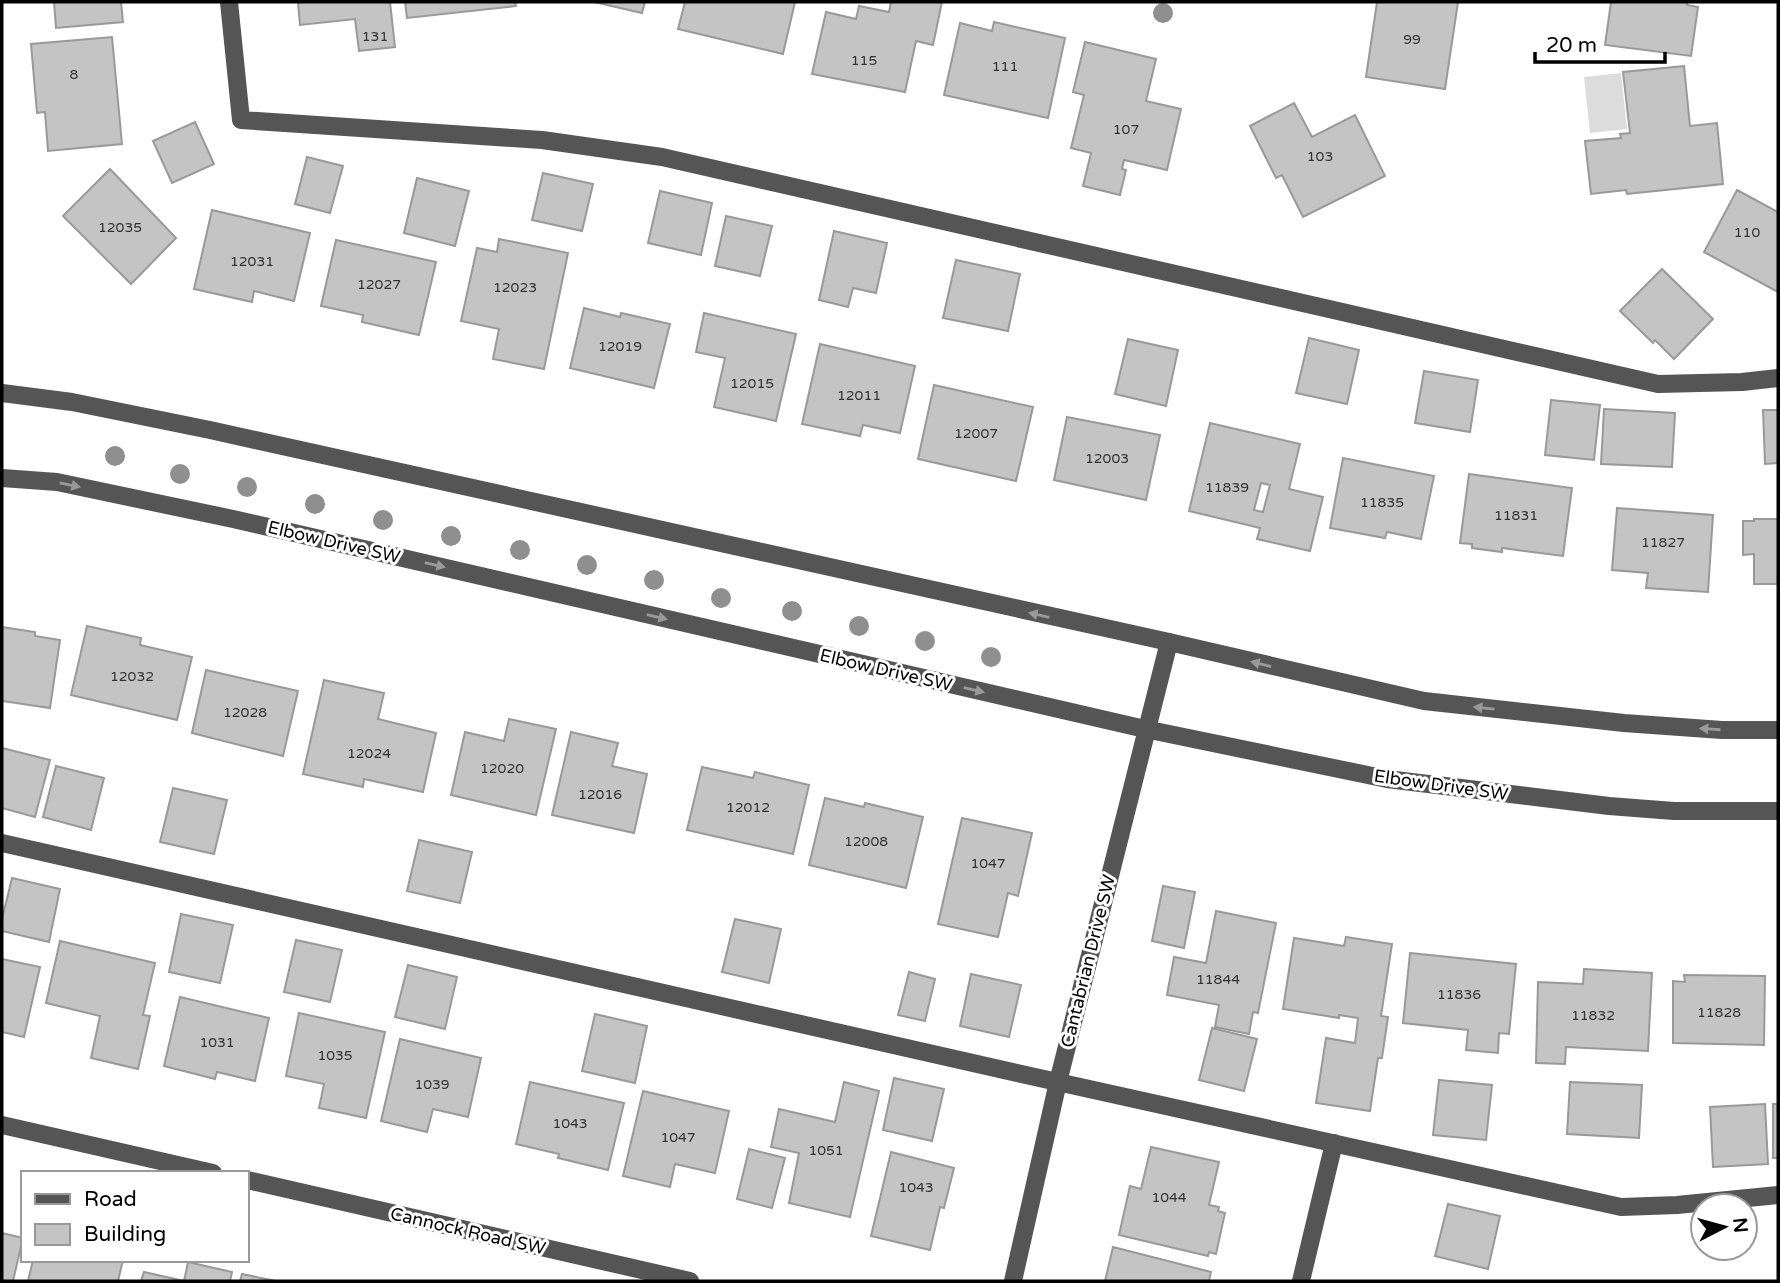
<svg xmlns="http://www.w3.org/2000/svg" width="1780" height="1283" viewBox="0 0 1780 1283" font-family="'Varela Round',sans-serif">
<rect width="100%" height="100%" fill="#fff"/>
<!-- pitch -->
<path fill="#dcdcdc" d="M1621,73L1627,129L1590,133L1584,77Z"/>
<!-- building -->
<g fill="#c4c4c4" stroke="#999" stroke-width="2" fill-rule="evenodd">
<path d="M54,2H121L123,22L56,28Z"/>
<path d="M298,2H390L395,47L359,51L355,19L300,25Z"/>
<path d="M405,2H515L516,6L407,18Z"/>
<path d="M594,2H645L642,13Z"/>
<path d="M685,2H795L783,54L678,29Z"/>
<path d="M891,2H942L933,45L916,41L905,92L812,74L826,12L856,19L859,6L889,12Z"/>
<path d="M1377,2H1458L1445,89L1366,77Z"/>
<path d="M1611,2H1688L1687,5L1698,7L1691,56L1605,45Z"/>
<path d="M994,22L1065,38L1048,118L944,95L960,23L992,31Z"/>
<path d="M112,37L122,144L48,151L45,112L37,113L31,44Z"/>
<path d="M1085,42L1156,59L1146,101L1181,109L1167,170L1124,160L1122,169L1126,170L1120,195L1083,186L1091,153L1071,148L1084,95L1073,92Z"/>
<path d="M1684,66L1690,126L1717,123L1723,184L1627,194L1626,190L1591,194L1585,141L1621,138L1620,134L1630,133L1623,72Z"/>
<path d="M1294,103L1312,137L1355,115L1385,176L1303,217L1282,175L1276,178L1250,126Z"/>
<path d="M195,122L214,164L172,183L153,141Z"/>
<path d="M307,157L343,166L330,213L295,204Z"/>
<path d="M110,169L176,238L131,284L63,216Z"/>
<path d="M543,173L593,184L582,231L532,220Z"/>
<path d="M417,178L469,191L455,246L404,233Z"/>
<path d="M1737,190L1778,212V292L1704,252Z"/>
<path d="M660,191L712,203L701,255L648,243Z"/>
<path d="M212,210L310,233L294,301L254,291L252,302L194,289Z"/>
<path d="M726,216L772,226L760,276L715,266Z"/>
<path d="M834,231L887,243L876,293L853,288L848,307L819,300Z"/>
<path d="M499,239L568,253L544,369L493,359L499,329L461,321L477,248L497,252Z"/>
<path d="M336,240L436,262L419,335L362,322L363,315L321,306Z"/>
<path d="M956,260L1020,274L1008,331L943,318Z"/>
<path d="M1662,269L1713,319L1674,359L1655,340L1653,343L1620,311Z"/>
<path d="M584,308L620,317L621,313L670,324L654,388L570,368Z"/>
<path d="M704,313L796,334L776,421L714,407L725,358L696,352Z"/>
<path d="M1309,338L1359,350L1347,404L1296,393Z"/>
<path d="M1128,339L1178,350L1166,406L1115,394Z"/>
<path d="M820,344L915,366L900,433L863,425L860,436L802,424Z"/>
<path d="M1424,371L1478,380L1470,432L1415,423Z"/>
<path d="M934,385L1033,407L1016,481L918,459Z"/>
<path d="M1551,400L1600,405L1594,460L1545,455Z"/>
<path d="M1604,409L1675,413L1672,467L1601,464Z"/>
<path d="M1763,410H1778V463L1765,464Z"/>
<path d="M1067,417L1160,435L1146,500L1054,480Z"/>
<path d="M1210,423L1300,444L1289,489L1323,497L1310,551L1257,539L1260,528L1189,511ZM1261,483L1270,485L1263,512L1254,510Z"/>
<path d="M1343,458L1434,476L1421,539L1387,532L1385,538L1330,528Z"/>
<path d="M1469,474L1572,488L1563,556L1502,548V552L1472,548V544L1460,543Z"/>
<path d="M1617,508L1713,515L1708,592L1646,588L1648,573L1612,570Z"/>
<path d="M1754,519H1778V584H1754V554L1743,555V521H1754Z"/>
<path d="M87,626L141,638L140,645L192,657L177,720L71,695Z"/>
<path d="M2,627L35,632V636L60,640L50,708L2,701Z"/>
<path d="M206,670L298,691L283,756L192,733Z"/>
<path d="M324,680L384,693L378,719L436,733L423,792L364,779L363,787L303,774Z"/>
<path d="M509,719L556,729L536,815L451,795L465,732L504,741Z"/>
<path d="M571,732L618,743L612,766L647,774L634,833L552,815Z"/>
<path d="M2,748L50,760L35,817L2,808Z"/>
<path d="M56,766L104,778L91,830L43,817Z"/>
<path d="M702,767L753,778L755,772L809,785L793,854L687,830Z"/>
<path d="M173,788L227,800L214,854L160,842Z"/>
<path d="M825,798L864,807L865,803L923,817L906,888L809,865Z"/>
<path d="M962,818L1032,833L1018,896L1008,893L998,937L938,924Z"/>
<path d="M419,840L472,852L460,903L407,891Z"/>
<path d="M12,878L60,889L49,942L2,931V919Z"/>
<path d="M1163,886L1195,892L1184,948L1152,941Z"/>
<path d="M1216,911L1276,923L1258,1013L1253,1012L1249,1034L1215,1027L1219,1005L1167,995L1174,957L1206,963Z"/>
<path d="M181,914L233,925L220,983L169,972Z"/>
<path d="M735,919L781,929L769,983L722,972Z"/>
<path d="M1346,937L1392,944L1381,1016L1388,1017L1382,1058H1378L1370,1111L1316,1103L1326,1038L1355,1043L1358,1018L1339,1015V1018L1283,1009L1294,938L1344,946Z"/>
<path d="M296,940L342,950L330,1002L284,992Z"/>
<path d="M60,941L155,963L143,1015L150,1016L138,1069L91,1058L100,1016L46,1003Z"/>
<path d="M1410,953L1516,964L1509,1034L1499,1033L1498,1053L1466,1050L1468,1030L1403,1023Z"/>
<path d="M2,959L40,967L24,1037L2,1032Z"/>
<path d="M408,965L457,977L445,1029L395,1017Z"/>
<path d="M1584,969L1652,973L1648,1051L1566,1047L1565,1064L1536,1063L1538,982L1583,984Z"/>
<path d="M909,972L935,979L925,1021L898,1015Z"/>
<path d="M971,974L1021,985L1009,1037L960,1026Z"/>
<path d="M1684,975L1765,976L1764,1045L1673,1043V981L1685,982Z"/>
<path d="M180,997L269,1018L255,1081L217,1072L215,1079L164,1066Z"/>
<path d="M299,1013L385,1032L366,1118L319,1108L324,1084L286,1076Z"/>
<path d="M595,1014L647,1026L635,1083L582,1071Z"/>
<path d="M1212,1028L1257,1039L1244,1091L1199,1080Z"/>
<path d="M400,1039L481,1058L468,1117L433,1109L427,1132L381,1121Z"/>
<path d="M894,1078L944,1089L932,1141L883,1130Z"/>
<path d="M1439,1080L1492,1085L1486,1140L1433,1135Z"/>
<path d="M530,1082L624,1103L608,1170L558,1158L559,1154L516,1144Z"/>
<path d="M844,1082L879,1091L850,1217L789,1203L799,1153L771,1147L779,1109L835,1122Z"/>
<path d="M1570,1082L1642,1085L1639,1138L1567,1134Z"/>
<path d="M643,1091L729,1111L715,1173L675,1164L670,1187L623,1176Z"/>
<path d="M1765,1104L1768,1164L1713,1167L1710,1107Z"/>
<rect x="1773" y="1104" width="5" height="54"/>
<path d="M1151,1147L1219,1162L1209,1205L1219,1207L1218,1211L1225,1213L1216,1254L1209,1252L1208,1256L1119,1235L1130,1186L1141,1189Z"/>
<path d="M749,1149L785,1158L772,1208L737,1199Z"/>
<path d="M891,1152L954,1168L944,1208L940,1207L930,1250L871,1236Z"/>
<path d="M1448,1204L1500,1216L1488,1269L1435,1256Z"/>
<path d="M2,1233L23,1238L13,1281H2Z"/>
<path d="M1113,1247L1211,1272L1209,1281H1105Z"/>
<path d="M33,1260H123L118,1281H28Z"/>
<path d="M188,1262L232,1272L230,1281H141L144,1272L184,1281Z"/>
<path d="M242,1274L276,1281H240Z"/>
</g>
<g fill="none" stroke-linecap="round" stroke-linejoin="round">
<!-- minor -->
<g stroke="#555" stroke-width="18">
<path d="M229,2L241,120L542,140L662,157L1658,384L1742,382L1778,378"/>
<path d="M2,393L72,402L210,430L1169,642L1424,701L1624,723L1722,730H1778"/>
<path d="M2,478L57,482L233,519L1145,729L1387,779L1609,806L1674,811H1778"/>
<path d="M2,843L1017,1073L1621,1207L1677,1205L1778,1195"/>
<path d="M2,1125L213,1173"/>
<path d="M247,1180L690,1281"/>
<path d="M1013,1281L1058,1082L1169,642"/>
<path d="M1301,1281L1334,1143"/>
</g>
</g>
<!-- trees -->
<g fill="#8f8f8f">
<circle cx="1163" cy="13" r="10"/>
<circle cx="115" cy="456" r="10"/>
<circle cx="180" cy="474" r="10"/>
<circle cx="247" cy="487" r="10"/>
<circle cx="315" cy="504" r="10"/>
<circle cx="383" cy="520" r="10"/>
<circle cx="451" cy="536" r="10"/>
<circle cx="520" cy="550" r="10"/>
<circle cx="587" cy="565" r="10"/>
<circle cx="654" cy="580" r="10"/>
<circle cx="721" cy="598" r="10"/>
<circle cx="792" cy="611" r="10"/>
<circle cx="859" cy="626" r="10"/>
<circle cx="925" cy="641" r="10"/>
<circle cx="991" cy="657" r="10"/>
</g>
<!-- one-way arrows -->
<defs><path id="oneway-solid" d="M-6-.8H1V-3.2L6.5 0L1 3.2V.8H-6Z" transform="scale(1.75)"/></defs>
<g fill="#999">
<use href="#oneway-solid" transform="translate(70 485) rotate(12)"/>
<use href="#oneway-solid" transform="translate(435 565) rotate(13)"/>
<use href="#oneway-solid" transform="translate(1039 615) rotate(-167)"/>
<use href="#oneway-solid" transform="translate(657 617) rotate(13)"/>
<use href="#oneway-solid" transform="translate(1261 664) rotate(-166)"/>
<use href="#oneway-solid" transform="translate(974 690) rotate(13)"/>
<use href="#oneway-solid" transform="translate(1484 708) rotate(-174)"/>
<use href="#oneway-solid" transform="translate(1710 729) rotate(-176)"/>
</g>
<g text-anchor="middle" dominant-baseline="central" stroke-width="6" stroke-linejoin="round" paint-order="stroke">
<!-- number labels -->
<g font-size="14" fill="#313131">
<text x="375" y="36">131</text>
<text x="1412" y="39">99</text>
<text x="864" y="60">115</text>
<text x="1005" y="66">111</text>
<text x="74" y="74">8</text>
<text x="1126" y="129">107</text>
<text x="1320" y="156">103</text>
<text x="120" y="227">12035</text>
<text x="1747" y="232">110</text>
<text x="252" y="261">12031</text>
<text x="379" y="284">12027</text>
<text x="515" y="287">12023</text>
<text x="620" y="346">12019</text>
<text x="752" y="383">12015</text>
<text x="859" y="395">12011</text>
<text x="976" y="433">12007</text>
<text x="1107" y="458">12003</text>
<text x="1227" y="487">11839</text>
<text x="1382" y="502">11835</text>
<text x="1516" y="515">11831</text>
<text x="1663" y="542">11827</text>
<text x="132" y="676">12032</text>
<text x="245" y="712">12028</text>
<text x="369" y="753">12024</text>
<text x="502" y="768">12020</text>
<text x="600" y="794">12016</text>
<text x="748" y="807">12012</text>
<text x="866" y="841">12008</text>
<text x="988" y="863">1047</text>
<text x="1218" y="979">11844</text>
<text x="1459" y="994">11836</text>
<text x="1719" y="1012">11828</text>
<text x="1593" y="1015">11832</text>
<text x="217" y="1042">1031</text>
<text x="335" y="1055">1035</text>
<text x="432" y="1084">1039</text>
<text x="570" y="1123">1043</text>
<text x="678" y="1137">1047</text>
<text x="826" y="1150">1051</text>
<text x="916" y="1187">1043</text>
<text x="1169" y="1197">1044</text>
</g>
<!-- street labels -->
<g font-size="18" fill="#000" stroke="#fff">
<text transform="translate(334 542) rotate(13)">Elbow Drive SW</text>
<text transform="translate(886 670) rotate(13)">Elbow Drive SW</text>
<text transform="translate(1441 785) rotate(8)">Elbow Drive SW</text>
<text transform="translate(1088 961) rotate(-76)">Cantabrian Drive SW</text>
<text transform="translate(468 1231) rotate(13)">Cannock Road SW</text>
</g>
</g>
<!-- border -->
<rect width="1780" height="1283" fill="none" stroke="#000000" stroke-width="7"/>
<!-- legend -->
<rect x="21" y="1171" width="228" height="91" fill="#ffffff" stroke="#999999" stroke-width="2"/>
<rect x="35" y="1194" width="35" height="10" fill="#555555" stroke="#999999" stroke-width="2"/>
<text x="84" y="1206" font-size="21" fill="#000000">Road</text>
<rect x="35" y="1224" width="35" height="21" fill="#c4c4c4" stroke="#999999" stroke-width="2"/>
<text x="84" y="1241" font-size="21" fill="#000000">Building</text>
<!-- north arrow -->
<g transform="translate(1724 1227) rotate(84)"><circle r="33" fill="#ffffff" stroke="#999999" stroke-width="2"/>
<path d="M0-5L12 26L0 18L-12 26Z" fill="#000000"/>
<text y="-10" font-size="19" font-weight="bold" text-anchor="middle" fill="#000000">N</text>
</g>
<!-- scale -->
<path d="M1535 52v10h130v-10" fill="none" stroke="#000000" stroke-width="3.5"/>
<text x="1546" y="52" font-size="21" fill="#000000" stroke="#ffffff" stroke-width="5" paint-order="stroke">20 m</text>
</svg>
